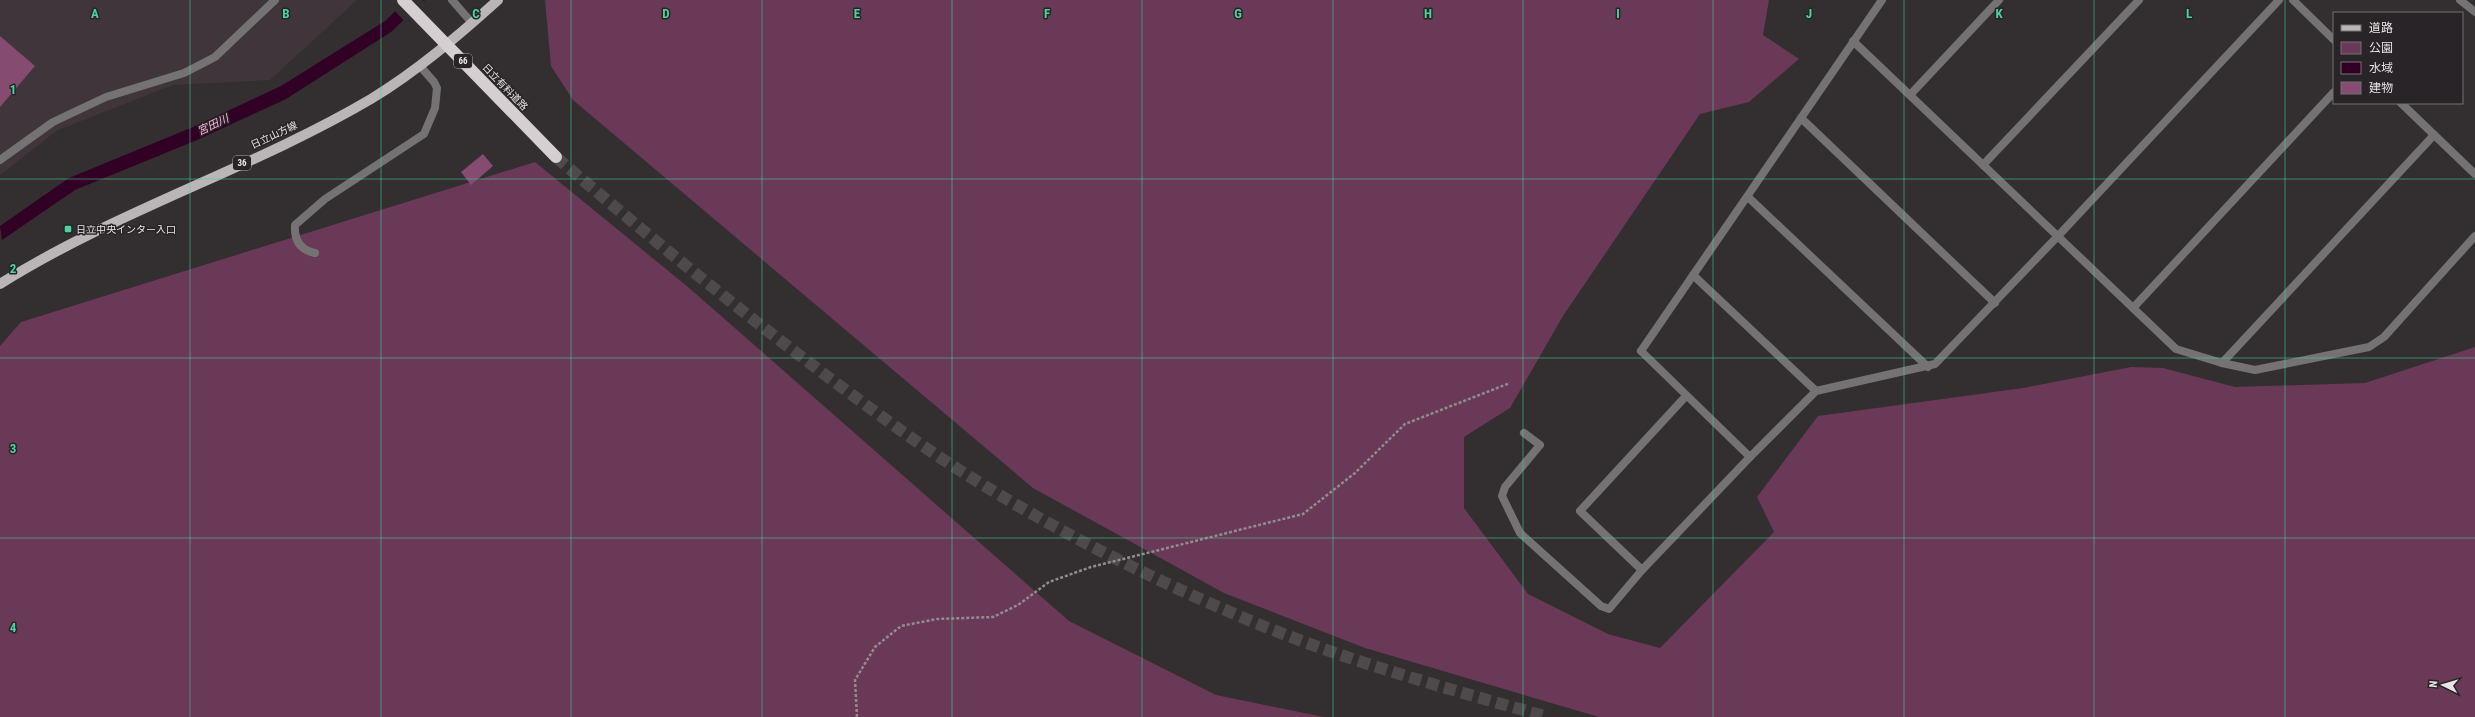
<svg xmlns="http://www.w3.org/2000/svg" width="2475" height="717" viewBox="0 0 2475 717" font-family="'Roboto Condensed','Noto Sans JP',sans-serif">
<rect width="100%" height="100%" fill="#332e30"/>
<!-- built -->
<path fill="#3f353b" d="M0,0H357L270,80L173,85L58,130L0,175Z"/>
<!-- green -->
<g fill="#693957">
<path d="M545,0H1769L1763,35L1799,59L1749,102L1700,114L1563,316L1510,408L1464,437V508L1528,594L1608,634L1660,648L1774,532L1757,497L1818,416L2023,388L2131,367L2163,368L2235,387L2365,383L2475,347V717H1599L1365,648L1224,593L1033,488L573,100L551,66Z"/>
<path d="M535,162L688,287L1069,621L1216,695L1324,717H0V346L21,322Z"/>
</g>
<!-- water -->
<path fill="#330025" d="M407,0H425L391,32L286,99L197,140L75,190L2,240L0,226L69,178L193,127L281,86L385,21Z"/>
<!-- pier -->
<path fill="#332e30" d="M405,0H423L425,3L405,22L394,10Z"/>
<!-- building -->
<g fill="#864b70">
<path d="M0,36L35,66L0,107Z"/>
<path d="M483,154L493,166L471,185L461,172Z"/>
</g>
<g fill="none" stroke-linecap="round" stroke-linejoin="round">
<!-- motorway-tunnel -->
<path stroke="#4e494b" stroke-width="12" stroke-dasharray="12 6" stroke-linecap="butt" d="M556,157C670,255 788,350 910,437C1005,504 1123,566 1230,612C1332,657 1441,687 1548,717"/>
<!-- path -->
<path stroke="#918d8e" stroke-width="2.5" stroke-dasharray="3 2" stroke-linecap="butt" d="M857,717L855,680L875,647L901,626L937,619L993,617L1018,605L1049,582L1091,567L1303,514L1355,473L1405,424L1510,383"/>
<!-- service -->
<g stroke="#757274" stroke-width="8">
<path d="M0,160L53,122L106,97L184,73L215,57L275,0"/>
<path d="M315,253C300,250 294,240 295,225L325,199L424,134L435,108L437,88L434,82L420,66"/>
</g>
<!-- minor -->
<g stroke="#757274" stroke-width="8">
<path d="M2293,0L2334,40"/>
<path d="M1853,41L2176,349L2222,363L2255,370L2369,347L2384,337L2475,236"/>
<path d="M1910,95L1999,0"/>
<path d="M2401,103L2475,174"/>
<path d="M1801,118L1995,303"/>
<path d="M1983,165L2139,0"/>
<path d="M1748,197L1928,367"/>
<path d="M1693,275L1816,391"/>
<path d="M2133,308L2334,92"/>
<path d="M1641,351L1750,457L1816,391L1935,364L2058,236L2279,0"/>
<path d="M2222,363L2434,135"/>
<path d="M1524,433L1540,445L1505,487L1502,496L1520,533L1601,606L1609,609L1642,570L1750,457"/>
<path d="M1642,570L1580,511L1686,396"/>
</g>
<!-- tertiary -->
<g stroke="#757274" stroke-width="8">
<path d="M452,0L472,23"/>
<path d="M2460,0L2475,12"/>
<path d="M1641,351L1882,0"/>
</g>
<!-- primary -->
<path stroke="#bab5b7" stroke-width="10" d="M0,284C118,210 252,169 371,99C417,71 458,36 498,0"/>
<!-- motorway -->
<path stroke="#d5cfd2" stroke-width="12" d="M403,0L556,157"/>
</g>
<!-- grid -->
<path fill="none" stroke="#49d49c" stroke-width="1" stroke-opacity="0.55" d="M190,0V717M381,0V717M571,0V717M762,0V717M952,0V717M1142,0V717M1333,0V717M1523,0V717M1713,0V717M1904,0V717M2094,0V717M2285,0V717M0,179H2475M0,358H2475M0,538H2475"/>
<!-- markers -->
<rect fill="#49d49c" stroke="#292427" stroke-width="1.5" x="64" y="225" width="8" height="8" rx="2"/>
<g text-anchor="middle" dominant-baseline="central" stroke-width="3" stroke-linejoin="round" paint-order="stroke">
<!-- shield labels -->
<g fill="#292427" stroke="#aeaaac" stroke-width="1">
<rect x="454" y="54" width="18" height="14" rx="3"/>
<rect x="233" y="156" width="18" height="14" rx="3"/>
</g>
<g font-size="9" font-weight="bold" fill="#e7e4e5">
<text x="463" y="61">66</text>
<text x="242" y="163">36</text>
</g>
<!-- street labels -->
<g font-size="10" fill="#e7e4e5" stroke="#292427">
<text transform="translate(505 87) rotate(46)">日立有料道路</text>
<text transform="translate(274 135) rotate(-25)">日立山方線</text>
</g>
<!-- poi labels -->
<g font-size="10" fill="#e7e4e5" stroke="#292427" text-anchor="start">
<text x="76" y="229">日立中央インター入口</text>
</g>
<!-- water labels -->
<g font-size="11" font-style="italic" fill="#feb6e1" stroke="#292427">
<text transform="translate(213 125) rotate(-25)">宮田川</text>
</g>
</g>
<g font-size="13" text-anchor="middle" font-weight="bold" fill="#49d49c" stroke="#292427" stroke-width="3" stroke-linejoin="round" paint-order="stroke">
<text x="95" y="18">A</text>
<text x="286" y="18">B</text>
<text x="476" y="18">C</text>
<text x="666" y="18">D</text>
<text x="857" y="18">E</text>
<text x="1047" y="18">F</text>
<text x="1238" y="18">G</text>
<text x="1428" y="18">H</text>
<text x="1618" y="18">I</text>
<text x="1809" y="18">J</text>
<text x="1999" y="18">K</text>
<text x="2189" y="18">L</text>
<text x="13" y="94">1</text>
<text x="13" y="273">2</text>
<text x="13" y="453">3</text>
<text x="13" y="632">4</text>
</g>
<!-- legend -->
<rect x="2333" y="12" width="130" height="92" fill="#292427" stroke="#757173"/>
<rect x="2341" y="25" width="20" height="6" fill="#bab5b7" stroke="#757173"/>
<text x="2369" y="32" font-size="12" fill="#e7e4e5">道路</text>
<rect x="2341" y="42" width="20" height="12" fill="#693957" stroke="#757173"/>
<text x="2369" y="52" font-size="12" fill="#e7e4e5">公園</text>
<rect x="2341" y="62" width="20" height="12" fill="#330025" stroke="#757173"/>
<text x="2369" y="72" font-size="12" fill="#e7e4e5">水域</text>
<rect x="2341" y="82" width="20" height="12" fill="#864b70" stroke="#757173"/>
<text x="2369" y="92" font-size="12" fill="#e7e4e5">建物</text>
<!-- north arrow -->
<g transform="translate(2443 685) rotate(275)" stroke="#292427" stroke-width="3" paint-order="stroke">
<path d="M0-3L7 15L0 10L-7 15Z" fill="#e7e4e5"/>
<text y="-6" font-size="11" font-weight="bold" text-anchor="middle" fill="#e7e4e5">N</text>
</g>
</svg>
